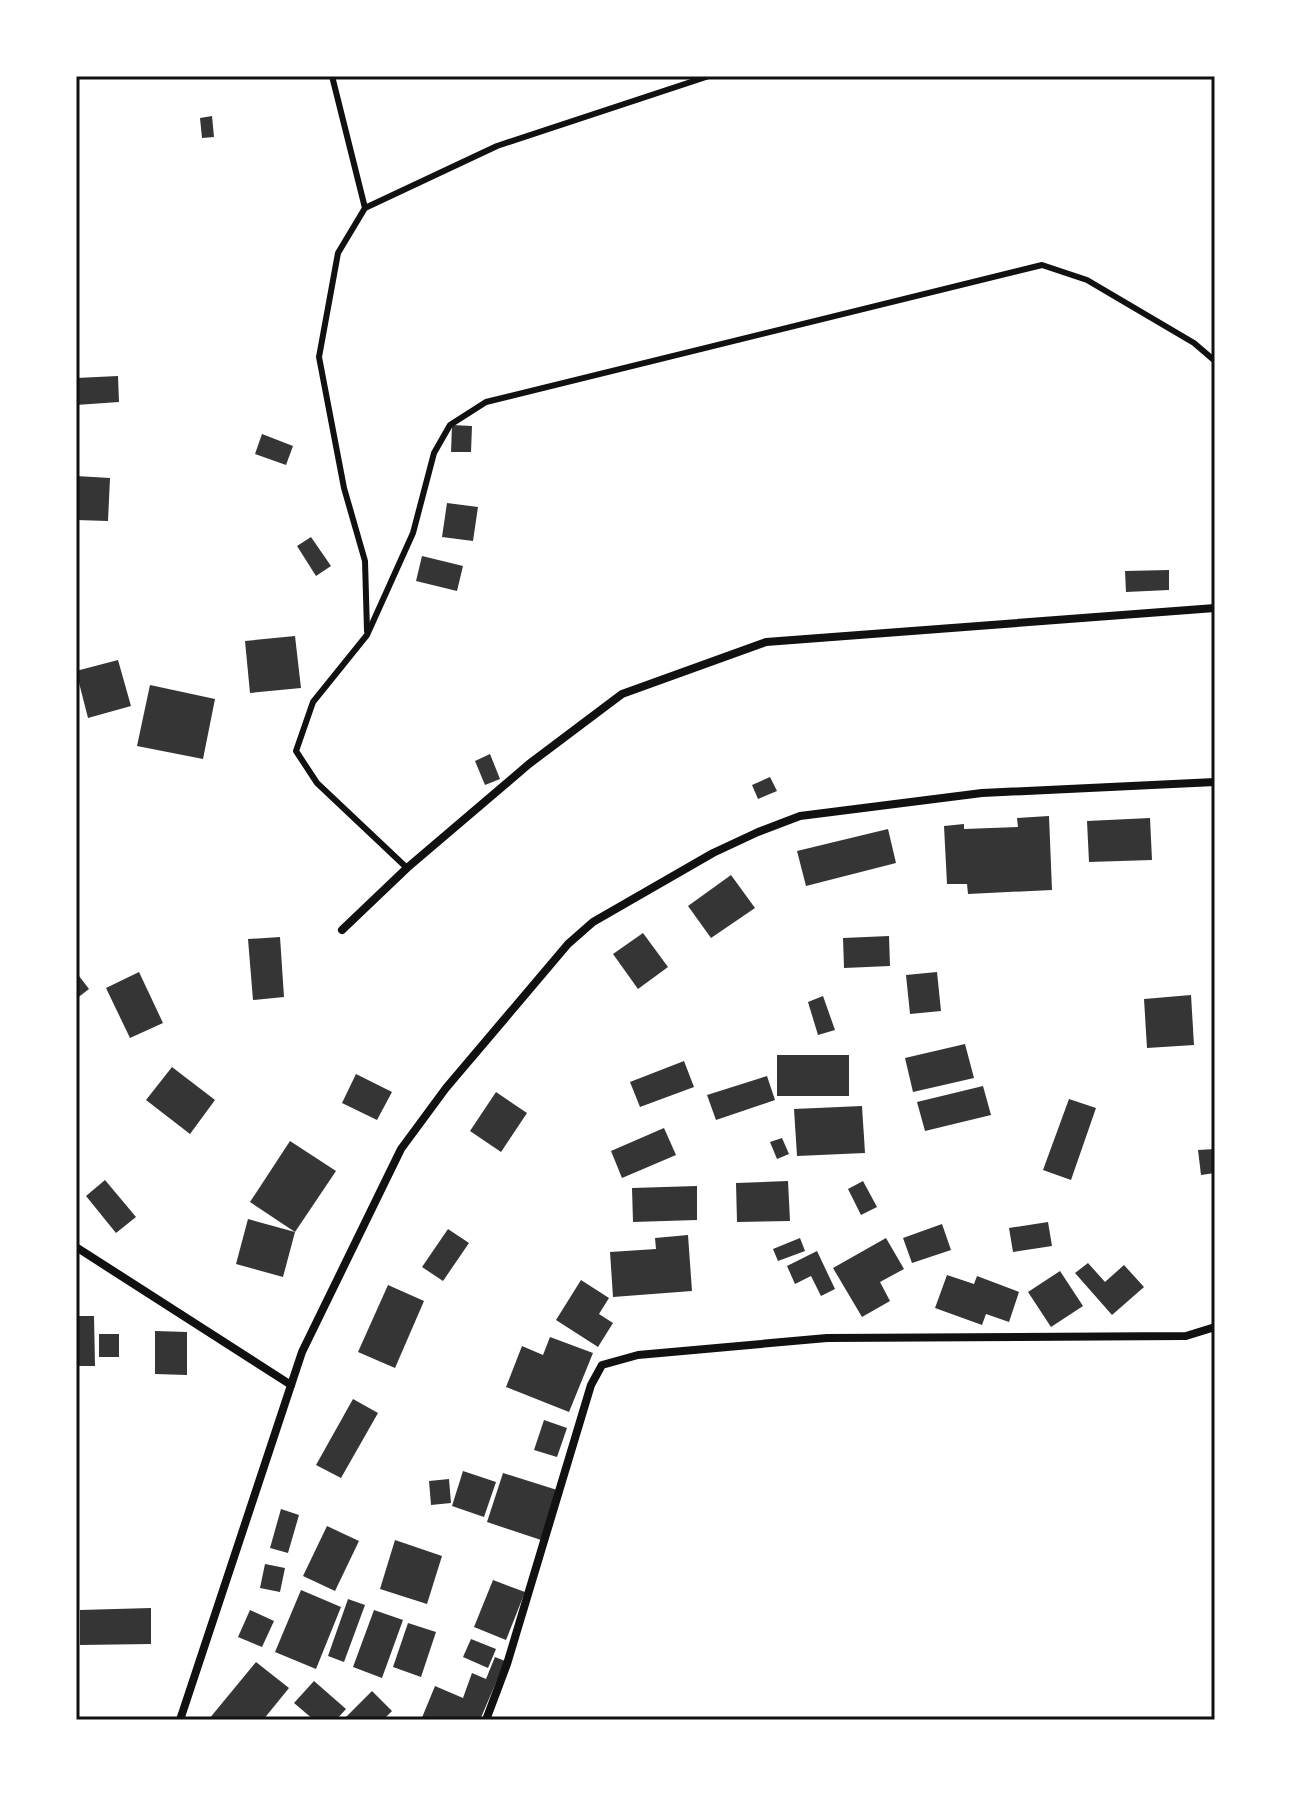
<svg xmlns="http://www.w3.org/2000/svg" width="1291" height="1796" viewBox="0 0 1291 1796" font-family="'IBM Plex Serif',serif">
<rect width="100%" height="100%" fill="#fff"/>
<!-- building -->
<g fill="#353535">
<path d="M212,116L214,137L202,138L200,118Z"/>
<path d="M118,376L119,402L76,405V378Z"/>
<path d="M452,425L472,426L471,452H451Z"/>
<path d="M262,434L293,446L286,465L255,454Z"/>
<path d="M76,476L110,478L108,521L76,520Z"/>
<path d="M447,503L478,507L473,541L442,537Z"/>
<path d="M311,537L331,566L316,576L297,546Z"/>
<path d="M422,556L463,566L457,591L416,581Z"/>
<path d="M1169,570V590L1126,592L1125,571Z"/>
<path d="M295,636L301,688L250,693L245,641Z"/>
<path d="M118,660L131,706L88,718L76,671Z"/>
<path d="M150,685L215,699L203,759L137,746Z"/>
<path d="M490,754L500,779L485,785L475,761Z"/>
<path d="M770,777L777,791L758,799L752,785Z"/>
<path d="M1049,816L1052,890L968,894L967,884H947L944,826L964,824V829L1018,827L1017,818Z"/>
<path d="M1150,818L1152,860L1089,862L1087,821Z"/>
<path d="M888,829L896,863L806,886L797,851Z"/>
<path d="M731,875L755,908L711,938L688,906Z"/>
<path d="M643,933L668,967L638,989L613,954Z"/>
<path d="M889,936L890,966L844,968L843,938Z"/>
<path d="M280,937L284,997L253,1000L248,939Z"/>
<path d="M76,972L89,989L76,999Z"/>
<path d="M139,972L163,1023L130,1038L106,988Z"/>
<path d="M937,972L941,1011L910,1014L906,975Z"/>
<path d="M1191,995L1194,1045L1147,1048L1144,999Z"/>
<path d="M823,996L835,1030L818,1035L808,1002Z"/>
<path d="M965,1044L974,1078L913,1092L905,1058Z"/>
<rect x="777" y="1055" width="72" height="41"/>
<path d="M684,1061L694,1087L640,1107L630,1082Z"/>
<path d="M172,1067L215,1100L190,1134L146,1100Z"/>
<path d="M356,1074L392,1092L377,1120L342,1103Z"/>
<path d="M767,1076L775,1100L716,1120L707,1095Z"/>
<path d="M983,1086L991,1115L925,1131L917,1102Z"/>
<path d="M496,1092L527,1113L501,1152L470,1131Z"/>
<path d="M1069,1099L1096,1108L1071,1180L1043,1170Z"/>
<path d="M862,1106L865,1153L797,1156L794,1109Z"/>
<path d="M664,1128L676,1155L622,1178L611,1151Z"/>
<path d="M782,1138L789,1154L777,1159L770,1142Z"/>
<path d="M290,1141L336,1171L295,1232L250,1202Z"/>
<path d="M1215,1149V1173L1201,1175L1198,1150Z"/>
<path d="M105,1180L136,1217L116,1233L86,1196Z"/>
<path d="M788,1181L790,1221L737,1222L736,1183Z"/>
<path d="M863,1181L877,1207L861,1215L848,1189Z"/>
<path d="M697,1186V1220L633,1222L632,1188Z"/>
<path d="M248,1219L295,1232L283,1277L236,1264Z"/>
<path d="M1048,1222L1052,1246L1013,1252L1009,1228Z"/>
<path d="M942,1224L951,1250L912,1263L903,1238Z"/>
<path d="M448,1229L469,1243L443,1281L422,1267Z"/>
<path d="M688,1235L692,1291L613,1297L610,1252L656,1249L655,1238Z"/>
<path d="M800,1238L805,1251L778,1261L773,1249Z"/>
<path d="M886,1238L904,1269L880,1282L890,1301L862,1317L833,1268Z"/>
<path d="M817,1251L835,1289L821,1296L811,1276L795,1284L787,1266Z"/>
<path d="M1088,1263L1105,1282L1124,1265L1144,1287L1112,1315L1075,1273Z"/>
<path d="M1060,1271L1083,1306L1051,1327L1028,1292Z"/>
<path d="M947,1275L974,1284L977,1276L1019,1292L1009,1322L986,1314L982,1325L935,1308Z"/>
<path d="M581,1280L609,1298L599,1314L613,1323L598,1347L556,1320Z"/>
<path d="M388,1285L424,1301L395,1368L358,1352Z"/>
<path d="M76,1316H94L95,1366H76Z"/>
<path d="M155,1331L187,1332V1375L155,1374Z"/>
<rect x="99" y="1334" width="20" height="23"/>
<path d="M550,1337L593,1353L569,1412L506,1387L522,1346L543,1355Z"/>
<path d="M353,1399L378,1413L341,1478L316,1465Z"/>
<path d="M544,1420L567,1428L557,1457L534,1450Z"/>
<path d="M463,1471L496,1482L484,1517L452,1506Z"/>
<path d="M503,1473L557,1490L541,1540L487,1522Z"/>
<path d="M449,1479L451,1503L431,1505L429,1481Z"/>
<path d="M281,1509L299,1515L288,1553L270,1548Z"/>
<path d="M327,1526L359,1541L335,1591L303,1576Z"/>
<path d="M395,1540L442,1556L427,1604L380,1589Z"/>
<path d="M265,1564L285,1568L280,1592L260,1588Z"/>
<path d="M493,1580L525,1592L506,1640L474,1627Z"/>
<path d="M301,1590L341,1607L316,1669L275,1652Z"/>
<path d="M348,1599L365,1605L344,1662L328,1656Z"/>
<path d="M151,1608V1644L80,1645V1610Z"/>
<path d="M250,1610L274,1621L262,1647L238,1637Z"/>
<path d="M374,1610L403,1620L382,1678L353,1667Z"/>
<path d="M408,1623L436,1632L421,1677L393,1667Z"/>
<path d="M471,1639L496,1649L488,1668L463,1657Z"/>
<path d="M495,1657L505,1661L480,1720H421L435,1686L463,1698L472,1673L486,1679Z"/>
<path d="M256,1662L289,1688L263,1720H211L209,1719Z"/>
<path d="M314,1681L346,1709L336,1720H314L294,1703Z"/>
<path d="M372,1691L392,1711L383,1720H343Z"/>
</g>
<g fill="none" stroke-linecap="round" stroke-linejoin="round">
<!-- service -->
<g stroke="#111" stroke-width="6">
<path d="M332,76L365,208"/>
<path d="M367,631L365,561L344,488L319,357L338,253L365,208L497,146L709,76"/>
<path d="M407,868L317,783L296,751L313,702L367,635L413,533L434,453L450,425L486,402L1042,265L1087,280L1194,343L1215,361"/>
</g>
<!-- minor -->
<g stroke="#111" stroke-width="8">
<path d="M342,930L407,868L529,764L622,694L766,642L1215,608"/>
<path d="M76,1247L291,1385"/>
<path d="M180,1720L302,1352L401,1149L446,1088L568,944L593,922L713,853L758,832L800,816L982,793L1215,782"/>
<path d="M486,1720L507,1664L591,1385L602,1365L638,1355L827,1338L1186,1336L1215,1327"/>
</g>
</g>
<!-- border -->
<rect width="1291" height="1796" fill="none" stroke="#ffffff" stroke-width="156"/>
<rect x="78" y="78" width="1135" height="1640" fill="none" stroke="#111" stroke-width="3"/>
</svg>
